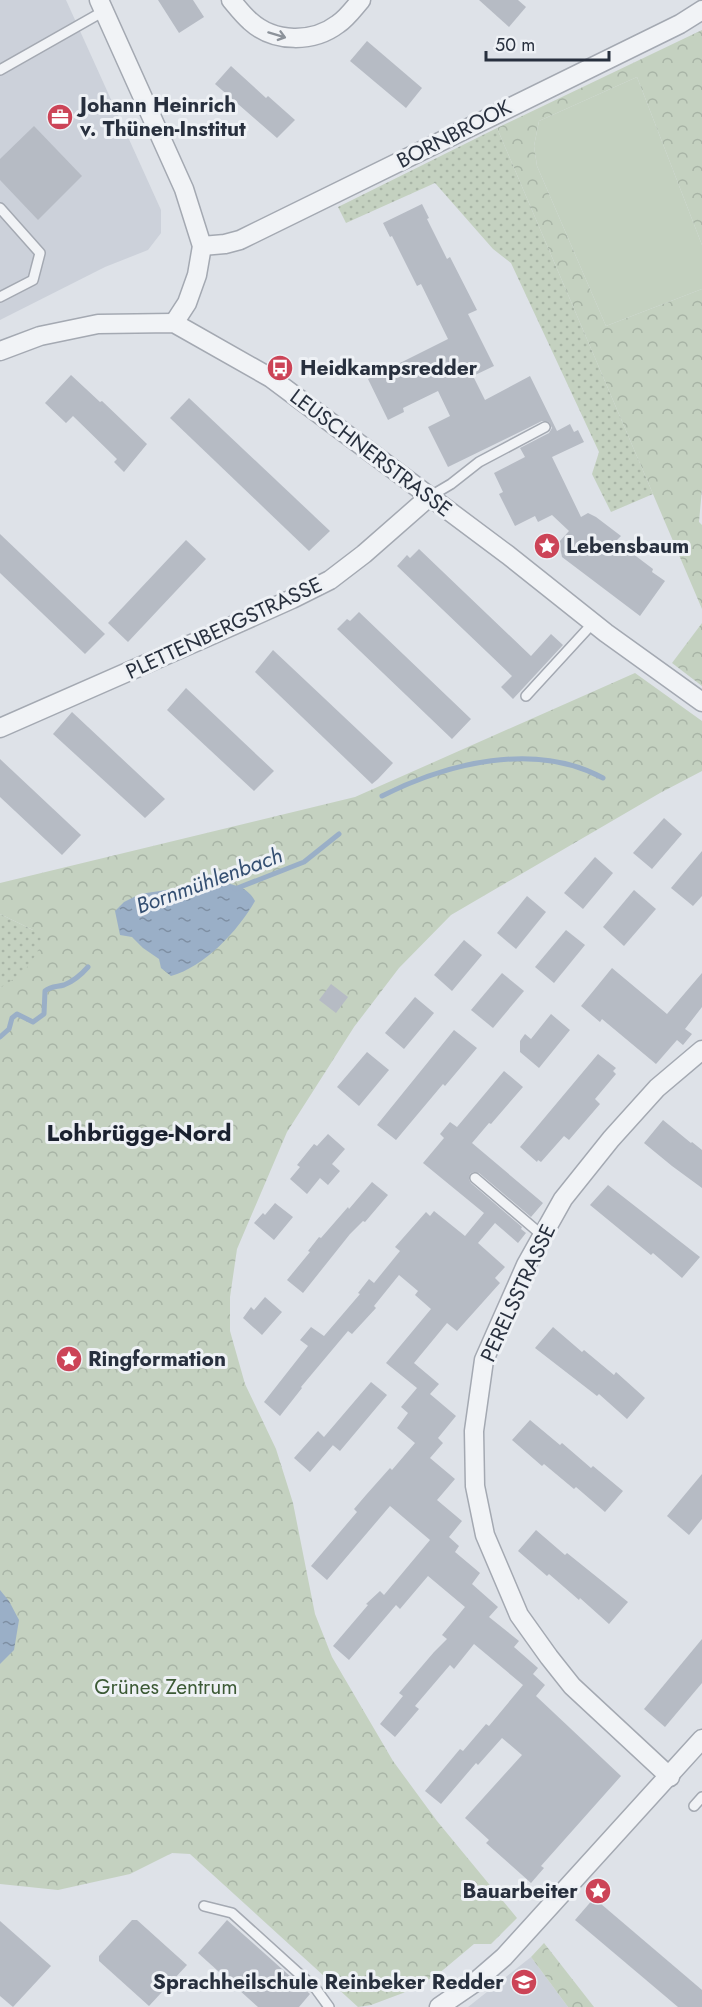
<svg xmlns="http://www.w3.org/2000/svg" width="702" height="2007" viewBox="0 0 702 2007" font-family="Jost,sans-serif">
<defs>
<pattern id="forest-crowns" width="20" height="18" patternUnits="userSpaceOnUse" patternTransform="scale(1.5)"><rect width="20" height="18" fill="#c4d1c0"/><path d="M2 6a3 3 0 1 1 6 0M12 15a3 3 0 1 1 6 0" fill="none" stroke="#a8b4a6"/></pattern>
<pattern id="garden-dots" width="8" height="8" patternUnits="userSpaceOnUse" patternTransform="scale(1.5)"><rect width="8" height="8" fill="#c4d1c0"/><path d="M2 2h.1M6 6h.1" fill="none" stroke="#a8b4a6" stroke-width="1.8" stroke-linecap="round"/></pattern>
<pattern id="water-ripples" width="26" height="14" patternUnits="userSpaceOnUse" patternTransform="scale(1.5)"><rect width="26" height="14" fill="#9aafc7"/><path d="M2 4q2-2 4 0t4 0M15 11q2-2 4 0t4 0" fill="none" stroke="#7e8fa3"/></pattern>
</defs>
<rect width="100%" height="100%" fill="#dee2e8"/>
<!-- built -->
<g fill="#ccd1da">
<path d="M0,0H66L161,210V233L148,250L105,267L0,320Z"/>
<path d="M531,1957L568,2007H468Z"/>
</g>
<!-- grass -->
<path fill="#c4d1c0" d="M637,77L702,245V289L606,326L537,166L534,146L539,121Z"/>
<!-- forest -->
<g fill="url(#forest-crowns)">
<path d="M702,30V245L637,77L539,121L534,146L537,166L606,326L702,289V489L699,522L702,525V609L497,128Z"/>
<path d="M702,623V686L672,663Z"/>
<path d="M635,673L702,721V771L660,793L451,915L399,968L354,1027L287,1132L237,1249L230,1297V1331L245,1384L276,1449L293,1503L315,1614L332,1657L393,1761L437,1821L517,1918L491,1944H474L437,1975L403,1993L371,2005L358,2007L190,1854L172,1853L130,1874L58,1890L0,1884V988L33,930L0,914V883L355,797Z"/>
<path d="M544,1943L594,2007H568L531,1957Z"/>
</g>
<!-- garden -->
<g fill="url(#garden-dots)">
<path d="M497,128L653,494L611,512L592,474L599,452L511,263L493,249L435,183L346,223L338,207Z"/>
<path d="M0,914L33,930L46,940L23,973L0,988Z"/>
</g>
<!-- water -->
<g fill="url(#water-ripples)">
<path d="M219,882C233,884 248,887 255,901C238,931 204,967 171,976L161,968L159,959L143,948L132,937L120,935L115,911L124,902L140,894Z"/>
<path d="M0,1590L9,1601L19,1620L14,1650L0,1664Z"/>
</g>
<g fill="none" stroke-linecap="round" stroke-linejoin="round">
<!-- stream -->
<g stroke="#9aafc7" stroke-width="5">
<path d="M382,796C447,763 535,741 603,778"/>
<path d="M235,889L304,862L339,834"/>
<path d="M0,1037L9,1029L12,1018L17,1014L33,1022L44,1014L45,991C51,986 57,987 64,985C74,981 81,975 88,967"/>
</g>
</g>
<!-- building -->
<g fill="#b6bbc4">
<path d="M158,0H193L204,17L179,33Z"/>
<path d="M479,0H518L526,7L509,27Z"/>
<path d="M367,41L422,88L406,108L350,61Z"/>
<path d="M231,66L266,98L268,96L295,120L277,138L215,84Z"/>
<path d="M34,126L82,176L38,220L0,180V159Z"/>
<path d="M422,204L429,218L427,219L447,259L450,257L477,310L468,314L494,366L473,376L485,400L530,376L557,431L570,424L574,432L578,430L584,442L552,457L581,517L588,513L596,517L621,536L616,541L653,569L652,572L665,581L640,616L562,557L559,542L569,531L552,515L538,522L535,516L515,526L499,494L503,492L494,473L525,457L520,448L549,433L552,428L549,422L542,421L448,467L428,427L450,416L438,391L403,408L404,412L388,420L368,379L448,339L421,284L417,286L392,236L390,237L383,223Z"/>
<path d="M71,375L100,402L102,401L147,444L124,472L114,462L117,459L73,416L66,423L45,403Z"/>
<path d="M189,398L330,531L309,551L170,418Z"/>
<path d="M0,534L105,634L85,654L0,573Z"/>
<path d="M186,540L206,559L128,642L108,623Z"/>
<path d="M419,549L531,656L551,634L563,645L513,699L501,687L512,676L397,566L407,555L410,558Z"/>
<path d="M359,612L471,719L452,739L337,629L347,619L350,621Z"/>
<path d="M273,650L393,763L378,779L372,784L255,672Z"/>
<path d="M186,688L274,771L254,791L167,710Z"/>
<path d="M72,712L165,799L145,818L53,734Z"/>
<path d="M0,759L81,835L62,855L0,797Z"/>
<path d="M664,818L682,834L652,869L633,853Z"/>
<path d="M702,851V896L693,906L671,888Z"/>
<path d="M595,857L613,873L583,909L564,893Z"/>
<path d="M634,890L656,909L624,946L603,927Z"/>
<path d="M527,896L546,912L516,949L497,933Z"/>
<path d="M566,930L585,945L554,983L535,967Z"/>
<path d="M464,940L482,955L452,991L434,975Z"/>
<path d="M612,968L667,1014L702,973V1007L685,1029L692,1034L683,1045L677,1040L656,1064L602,1019L600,1022L581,1006Z"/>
<path d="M502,973L524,991L493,1028L471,1010Z"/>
<path d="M331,984L348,997L336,1013L319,1000Z"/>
<path d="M415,997L434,1013L404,1049L385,1033Z"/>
<path d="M551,1014L570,1030L539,1068L520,1052V1041L525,1034L531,1039Z"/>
<path d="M454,1030L477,1048L445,1086L443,1084L396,1140L377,1125Z"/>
<path d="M367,1052L389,1070L359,1106L337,1087Z"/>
<path d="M598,1054L616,1068L613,1071L616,1074L595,1099L600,1104L569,1140L564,1136L541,1162L538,1160L537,1162L520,1147Z"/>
<path d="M504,1071L523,1087L491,1124L489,1123L472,1143L543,1203L531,1217L479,1173L473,1172L470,1174L469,1180L471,1183L522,1227L521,1229L526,1233L518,1243L495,1223L478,1243L505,1267L495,1278L500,1283L457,1331L447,1323L414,1363L439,1384L430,1394L456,1416L438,1438L443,1443L430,1458L455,1479L437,1500L462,1521L449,1537L459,1546L455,1552L480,1573L472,1584L498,1607L489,1617L519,1641L514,1647L538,1668L533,1674L545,1685L536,1696L621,1776L541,1866L544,1868L531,1883L486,1843L489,1840L465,1818L522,1755L502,1738L478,1765L476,1763L441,1804L425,1791L460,1749L463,1751L486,1724L489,1726L523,1685L474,1644L454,1669L450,1665L415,1706L419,1709L395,1737L380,1724L403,1696L399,1693L434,1652L447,1639L442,1635L465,1607L428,1576L400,1609L396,1605L349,1660L333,1646L368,1605L366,1604L380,1591L384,1595L430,1540L390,1506L327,1580L311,1566L357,1512L354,1509L366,1495L390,1468L392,1470L415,1443L397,1428L408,1413L401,1407L417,1388L386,1363L431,1309L415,1295L418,1291L399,1275L374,1306L376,1308L352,1334L348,1331L301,1387L302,1388L280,1416L264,1402L308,1346L300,1340L311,1327L324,1336L360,1294L358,1293L369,1279L374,1283L400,1251L395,1247L426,1212L430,1216L434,1211L465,1236L484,1213L423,1163L444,1138L440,1134L450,1122L457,1127Z"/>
<path d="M663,1120L691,1143L692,1142L702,1150V1188L672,1166L644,1143Z"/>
<path d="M328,1134L345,1149L332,1164L340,1171L328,1185L320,1178L307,1194L290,1179L300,1167L297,1165L314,1144L317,1146Z"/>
<path d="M372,1182L388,1195L365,1222L363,1221L350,1234L303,1293L287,1280L310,1252L308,1251L319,1237L321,1238L348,1207L349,1209Z"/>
<path d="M608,1185L700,1257L682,1278L653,1253L651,1255L590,1205Z"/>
<path d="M275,1203L293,1217L274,1240L254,1223L263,1213L265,1215Z"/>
<path d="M265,1297L282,1312L262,1335L243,1318L251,1307L254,1310Z"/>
<path d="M553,1327L582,1352L584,1350L614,1375L616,1372L645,1398L627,1419L599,1394L597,1396L535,1348Z"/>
<path d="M371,1382L387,1395L340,1451L329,1442L333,1445L310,1472L294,1458L318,1431L324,1437Z"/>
<path d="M530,1420L560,1445L562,1443L591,1468L593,1466L623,1491L605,1512L576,1487L574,1489L544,1464L542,1466L512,1440Z"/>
<path d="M702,1474V1519L689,1535L667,1516Z"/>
<path d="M536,1530L565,1555L567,1553L628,1602L609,1624L580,1598L579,1600L549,1574L547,1576L518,1551Z"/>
<path d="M702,1639V1683L665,1727L644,1709Z"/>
<path d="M594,1898L702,1990V2007H678L575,1920Z"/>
<path d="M132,1920H137L187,1965L149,2006L99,1961V1956Z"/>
<path d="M227,1920L310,1994L299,2007H258L198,1953Z"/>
<path d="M0,1921L51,1966L13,2007L0,1996Z"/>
</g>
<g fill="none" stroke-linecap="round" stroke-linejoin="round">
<defs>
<g id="lane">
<path d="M0,70L104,11"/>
<path d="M0,208L40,253L33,280L0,297"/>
<path d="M429,497L451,484L479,462L545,427"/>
<path d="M526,696L593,623"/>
<path d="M475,1178L543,1236"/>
<path d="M694,1806L702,1797"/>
<path d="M204,1906L232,1913L316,1989L329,2007"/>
</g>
<g id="street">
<path d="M99,0L184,189L202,246L197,275L187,303L174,323"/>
<path d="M231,0C237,7 243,15 250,21C274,43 313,43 338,24C347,18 354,8 361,0"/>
<path d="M202,246L225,244L240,240L680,24L702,10"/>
<path d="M0,351L40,336L98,324L174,323L271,378L508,555L606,633L702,702"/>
<path d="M0,728L205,638L292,599L330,580L364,554L429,497"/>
<path d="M670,1777L572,1686L549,1657L519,1615L485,1535L475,1486L474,1431L484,1360L526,1265L563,1199L611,1139L657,1088L702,1050"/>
<path d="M439,2007L474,1983L504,1957L702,1739"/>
</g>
</defs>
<!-- lane casing -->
<use href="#lane" stroke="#a4a9b2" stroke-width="12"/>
<!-- street casing -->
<use href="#street" stroke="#a4a9b2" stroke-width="21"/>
<!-- lane -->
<use href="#lane" stroke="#f1f3f6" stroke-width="9"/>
<!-- street -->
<use href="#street" stroke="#f1f3f6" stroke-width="18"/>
</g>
<!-- one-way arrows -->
<defs><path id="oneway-shaft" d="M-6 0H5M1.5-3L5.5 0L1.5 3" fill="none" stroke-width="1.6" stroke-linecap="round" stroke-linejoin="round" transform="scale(1.5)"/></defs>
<use stroke="#8c929a" href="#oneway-shaft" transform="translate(277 35) rotate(17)"/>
<!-- icons -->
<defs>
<symbol id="office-disc" viewBox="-11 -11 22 22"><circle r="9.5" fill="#cc4457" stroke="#eef1f5"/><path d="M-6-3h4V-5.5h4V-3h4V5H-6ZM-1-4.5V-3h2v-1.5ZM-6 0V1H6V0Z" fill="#fff"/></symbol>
<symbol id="bus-disc" viewBox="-11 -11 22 22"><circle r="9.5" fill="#cc4457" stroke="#eef1f5"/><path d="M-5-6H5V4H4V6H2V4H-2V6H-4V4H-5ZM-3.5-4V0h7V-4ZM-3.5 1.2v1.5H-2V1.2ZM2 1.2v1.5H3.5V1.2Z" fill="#fff"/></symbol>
<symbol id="sight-disc" viewBox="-11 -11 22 22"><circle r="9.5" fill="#cc4457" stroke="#eef1f5"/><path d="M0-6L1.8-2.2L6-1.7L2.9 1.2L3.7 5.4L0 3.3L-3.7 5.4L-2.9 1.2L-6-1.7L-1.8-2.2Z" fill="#fff"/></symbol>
<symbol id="school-disc" viewBox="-11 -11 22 22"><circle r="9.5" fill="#cc4457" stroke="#eef1f5"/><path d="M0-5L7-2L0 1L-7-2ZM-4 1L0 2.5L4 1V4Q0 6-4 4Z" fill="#fff"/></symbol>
</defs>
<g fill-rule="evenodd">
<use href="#office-disc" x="45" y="102" width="30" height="30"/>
<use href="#bus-disc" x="265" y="353" width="30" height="30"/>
<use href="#sight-disc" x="532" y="531" width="30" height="30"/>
<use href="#sight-disc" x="54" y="1344" width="30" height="30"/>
<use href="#sight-disc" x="583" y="1876" width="30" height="30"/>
<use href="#school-disc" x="509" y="1967" width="30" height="30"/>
</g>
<g text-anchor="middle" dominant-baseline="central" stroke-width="6" stroke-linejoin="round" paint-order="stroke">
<!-- poi labels -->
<g font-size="21" font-weight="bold" fill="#28303e" stroke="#eef1f5" text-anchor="start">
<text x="80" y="105">Johann Heinrich<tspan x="80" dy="24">v. Thünen-Institut</tspan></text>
<text x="300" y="368">Heidkampsredder</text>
<text x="566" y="546">Lebensbaum</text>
<text x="88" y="1359">Ringformation</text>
<text x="578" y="1891" text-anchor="end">Bauarbeiter</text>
<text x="504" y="1982" text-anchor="end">Sprachheilschule Reinbeker Redder</text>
</g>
<!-- street labels -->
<g font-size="21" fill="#28303e" stroke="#eef1f5">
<text transform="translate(454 134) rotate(-27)">BORNBROOK</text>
<text transform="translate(371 453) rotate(37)">LEUSCHNERSTRASSE</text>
<text transform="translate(224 628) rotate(-25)">PLETTENBERGSTRASSE</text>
<text transform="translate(518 1293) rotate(-65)">PERELSSTRASSE</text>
</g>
<!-- park labels -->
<g font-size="21" fill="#3c5a35" stroke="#eef1f5">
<text x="166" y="1687">Grünes Zentrum</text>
</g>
<!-- water labels -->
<g font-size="22" font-style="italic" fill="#334e71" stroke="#eef1f5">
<text transform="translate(209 880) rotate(-20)">Bornmühlenbach</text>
</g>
<!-- quarter labels -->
<g font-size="24" font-weight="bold" fill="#1a212f" stroke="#eef1f5">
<text x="139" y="1132">Lohbrügge-Nord</text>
</g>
</g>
<!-- scale -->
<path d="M486 51v9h123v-9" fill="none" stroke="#28303e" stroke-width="3"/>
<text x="495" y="51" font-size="18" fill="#28303e" stroke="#eef1f5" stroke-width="4.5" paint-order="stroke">50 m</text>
</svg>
